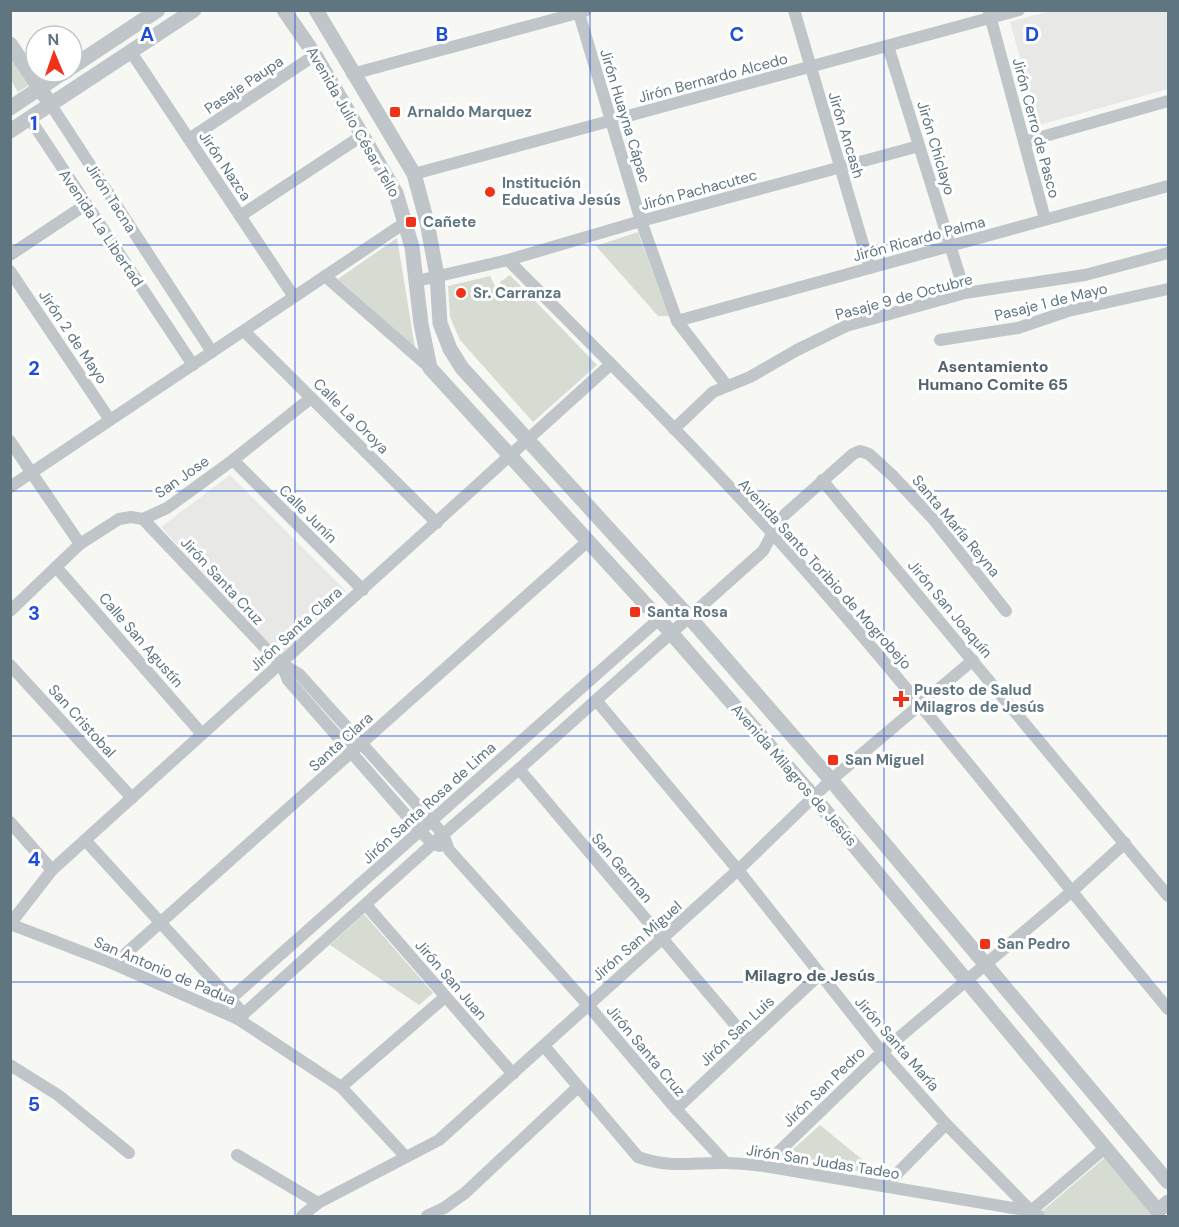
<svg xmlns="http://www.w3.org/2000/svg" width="1179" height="1227" viewBox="0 0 1179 1227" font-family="'DM Sans',sans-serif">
<rect width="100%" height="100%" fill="#f7f7f3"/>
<!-- built -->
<g fill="#e8e8e7">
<path d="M1053,10L1168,11V89L1039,125L1010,22Z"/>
<path d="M230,475L346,591L280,656L161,527Z"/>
</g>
<!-- green -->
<g fill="#d7dcd2">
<path d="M10,57L29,85L18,92L11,80Z"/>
<path d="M638,232L669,316H658L596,246Z"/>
<path d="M397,238L415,348L338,279Z"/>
<path d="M510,275L597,365L533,422L460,340L450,317L448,286L490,276L497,290L501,285L500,282Z"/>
<path d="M364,914L433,993L419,1005L330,945Z"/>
<path d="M820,1125L881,1175L782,1159Z"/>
<path d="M1108,1155L1160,1216H1046L1040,1213Z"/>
</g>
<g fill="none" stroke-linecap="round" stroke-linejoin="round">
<!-- minor -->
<g stroke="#bfc5c8" stroke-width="12">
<path d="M578,10L641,221L677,321L727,386"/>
<path d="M794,10L870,268"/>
<path d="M989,12L1045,219"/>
<path d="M888,46L965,293"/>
<path d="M131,52L294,297"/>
<path d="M352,74L585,11"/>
<path d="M51,105L212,352"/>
<path d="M30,119L193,365"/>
<path d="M189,139L315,55"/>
<path d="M1024,142L1168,101"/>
<path d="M414,174L1019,10"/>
<path d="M240,216L363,135"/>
<path d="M10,255L85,205"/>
<path d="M508,260C597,350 688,440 773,534C911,687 1037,851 1168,1009"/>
<path d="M10,271L110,420"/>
<path d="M325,276L430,368"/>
<path d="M417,281L508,260L641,221L919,146"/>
<path d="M677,321L1168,186"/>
<path d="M244,331L437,523"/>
<path d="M940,340L1018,328L1068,311L1168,289"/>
<path d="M674,429L713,392L750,377L797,350L846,326L965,293L1085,275L1168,253"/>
<path d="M10,441L80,544"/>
<path d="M233,460L363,590"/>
<path d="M822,480L1168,896"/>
<path d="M10,487L406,222"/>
<path d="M143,519L268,651L281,663L299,674L443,834L449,850L587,1004L676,1109L726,1163"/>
<path d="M56,567L202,734"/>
<path d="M10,611L80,544L119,519L131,517L143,519L167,508L233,460L311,398"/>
<path d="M281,663L288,680L420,831L433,844L440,846"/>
<path d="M10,665L132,798"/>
<path d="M596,700L738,870L882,1052L946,1124L1031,1211L1105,1148"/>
<path d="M519,769L749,1041"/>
<path d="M10,822L52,870"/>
<path d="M85,840L244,1014"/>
<path d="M366,905L513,1074"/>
<path d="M114,964L588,541"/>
<path d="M219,1009L659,619"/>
<path d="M238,1019L439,838L519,769L763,551L781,518L853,454L860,451L869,454L893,476L934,520L1006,611"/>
<path d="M544,1046L638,1157C671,1169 693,1162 726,1163C739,1163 752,1165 764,1166L1031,1211L1039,1216"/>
<path d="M10,1065L58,1095L129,1153"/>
<path d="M341,1087L445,997"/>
<path d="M676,1109L819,975"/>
<path d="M237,1155L318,1203"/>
<path d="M406,1157L341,1087L238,1019L114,964L10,924L52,870L611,364"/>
<path d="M764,1166L882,1052L1071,892L1125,843"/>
<path d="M885,1186L946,1124"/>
<path d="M302,1216L318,1203L439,1140L738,870L831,780L973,660"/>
<path d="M427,1216L444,1208L465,1193L578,1087"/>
</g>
<!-- tertiary -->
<g stroke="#bfc5c8" stroke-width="15">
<path d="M284,10L315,55L396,193L412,247L421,324L430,368L659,619L813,796L1158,1211L1168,1202"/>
<path d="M316,10L414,174L427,222L437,276L440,323L450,349L462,368L690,618L831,780L1168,1182"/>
<path d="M10,44L51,105"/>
<path d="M72,67L158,10"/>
<path d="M10,108L64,72"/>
<path d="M10,131L194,10"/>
</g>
</g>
<!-- grid -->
<path fill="none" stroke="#1d4ed8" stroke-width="1.5" stroke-opacity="0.55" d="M295,10V1216M590,10V1216M884,10V1216M10,245H1168M10,491H1168M10,736H1168M10,982H1168"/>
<!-- markers -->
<g fill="#f0321a" stroke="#fff" stroke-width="2">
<rect x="389" y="106" width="12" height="12" rx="3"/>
<circle cx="490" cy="192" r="6"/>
<rect x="405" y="216" width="12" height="12" rx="3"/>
<circle cx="461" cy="293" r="6"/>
<rect x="629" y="606" width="12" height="12" rx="3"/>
<path d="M898 690h6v6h6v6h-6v6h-6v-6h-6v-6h6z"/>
<rect x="827" y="754" width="12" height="12" rx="3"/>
<rect x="979" y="938" width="12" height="12" rx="3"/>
</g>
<g text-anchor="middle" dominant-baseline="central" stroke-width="6" stroke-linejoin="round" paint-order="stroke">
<!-- street labels -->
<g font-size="15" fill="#5f7681" stroke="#fff">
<text transform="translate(713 78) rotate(-15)">Jirón Bernardo Alcedo</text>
<text transform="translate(244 85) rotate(-34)">Pasaje Paupa</text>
<text transform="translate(625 116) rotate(73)">Jirón Huayna Cápac</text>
<text transform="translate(353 122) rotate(60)">Avenida Julio César Tello</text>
<text transform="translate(1036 128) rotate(75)">Jirón Cerro de Pasco</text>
<text transform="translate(846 135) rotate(73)">Jirón Ancash</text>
<text transform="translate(936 148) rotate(73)">Jirón Chiclayo</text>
<text transform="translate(225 166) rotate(56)">Jirón Nazca</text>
<text transform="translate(699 190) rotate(-15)">Jirón Pachacutec</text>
<text transform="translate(111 198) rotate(57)">Jirón Tacna</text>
<text transform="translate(101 228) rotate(56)">Avenida La Libertad</text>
<text transform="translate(919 239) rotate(-15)">Jirón Ricardo Palma</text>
<text transform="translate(904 297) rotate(-15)">Pasaje 9 de Octubre</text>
<text transform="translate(1051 302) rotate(-14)">Pasaje 1 de Mayo</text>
<text transform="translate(73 337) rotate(56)">Jirón 2 de Mayo</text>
<text transform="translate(351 416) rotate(45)">Calle La Oroya</text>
<text transform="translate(182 477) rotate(-35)">San Jose</text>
<text transform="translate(308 514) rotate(45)">Calle Junín</text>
<text transform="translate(956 526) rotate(50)">Santa María Reyna</text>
<text transform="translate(825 574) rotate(48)">Avenida Santo Toribio de Mogrobejo</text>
<text transform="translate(222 581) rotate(47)">Jirón Santa Cruz</text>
<text transform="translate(950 609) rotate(50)">Jirón San Joaquín</text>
<text transform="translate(296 629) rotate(-42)">Jirón Santa Clara</text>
<text transform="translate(141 640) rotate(49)">Calle San Agustín</text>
<text transform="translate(82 721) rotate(48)">San Cristobal</text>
<text transform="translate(341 742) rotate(-42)">Santa Clara</text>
<text transform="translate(794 775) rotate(49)">Avenida Milagros de Jesús</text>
<text transform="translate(429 803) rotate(-42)">Jirón Santa Rosa de Lima</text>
<text transform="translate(622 868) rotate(50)">San German</text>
<text transform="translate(637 941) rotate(-41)">Jirón San Miguel</text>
<text transform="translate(165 971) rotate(23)">San Antonio de Padua</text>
<text transform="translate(451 980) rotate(49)">Jirón San Juan</text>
<text transform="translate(737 1031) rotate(-43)">Jirón San Luis</text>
<text transform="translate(897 1044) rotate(49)">Jirón Santa María</text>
<text transform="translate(646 1051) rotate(50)">Jirón Santa Cruz</text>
<text transform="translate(824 1087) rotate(-44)">Jirón San Pedro</text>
<text transform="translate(823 1162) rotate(9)">Jirón San Judas Tadeo</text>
</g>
<!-- poi labels -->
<g font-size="15" font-weight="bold" fill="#5f7681" stroke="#fff" text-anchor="start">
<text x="407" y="112">Arnaldo Marquez</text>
<text x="502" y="183">Institución<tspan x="502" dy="17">Educativa Jesús</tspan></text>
<text x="423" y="222">Cañete</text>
<text x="473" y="293">Sr. Carranza</text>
<text x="647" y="612">Santa Rosa</text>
<text x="914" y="690">Puesto de Salud<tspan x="914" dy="17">Milagros de Jesús</tspan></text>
<text x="845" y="760">San Miguel</text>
<text x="997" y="944">San Pedro</text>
</g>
<!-- neighbourhood labels -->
<g font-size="16" font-weight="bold" fill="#52636b" stroke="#fff">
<text x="993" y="366">Asentamiento<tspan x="993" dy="18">Humano Comite 65</tspan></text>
<text x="810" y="975">Milagro de Jesús</text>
</g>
</g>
<g font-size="20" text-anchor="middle" font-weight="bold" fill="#1d4ed8" stroke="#fff" stroke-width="6" stroke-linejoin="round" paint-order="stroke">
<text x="147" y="41">A</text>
<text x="442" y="41">B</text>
<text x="737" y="41">C</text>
<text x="1032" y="41">D</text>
<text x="34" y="130">1</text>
<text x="34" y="375">2</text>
<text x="34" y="620">3</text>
<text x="34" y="866">4</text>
<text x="34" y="1111">5</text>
</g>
<!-- border -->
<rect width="1179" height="1227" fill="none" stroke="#5f7681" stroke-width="24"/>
<!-- north arrow -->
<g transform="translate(54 54) rotate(358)"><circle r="28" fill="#ffffff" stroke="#bfc8cd" stroke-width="1.5"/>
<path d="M0-4.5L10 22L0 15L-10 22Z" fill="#f0321a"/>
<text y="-9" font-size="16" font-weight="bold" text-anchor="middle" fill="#5f7681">N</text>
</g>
</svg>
